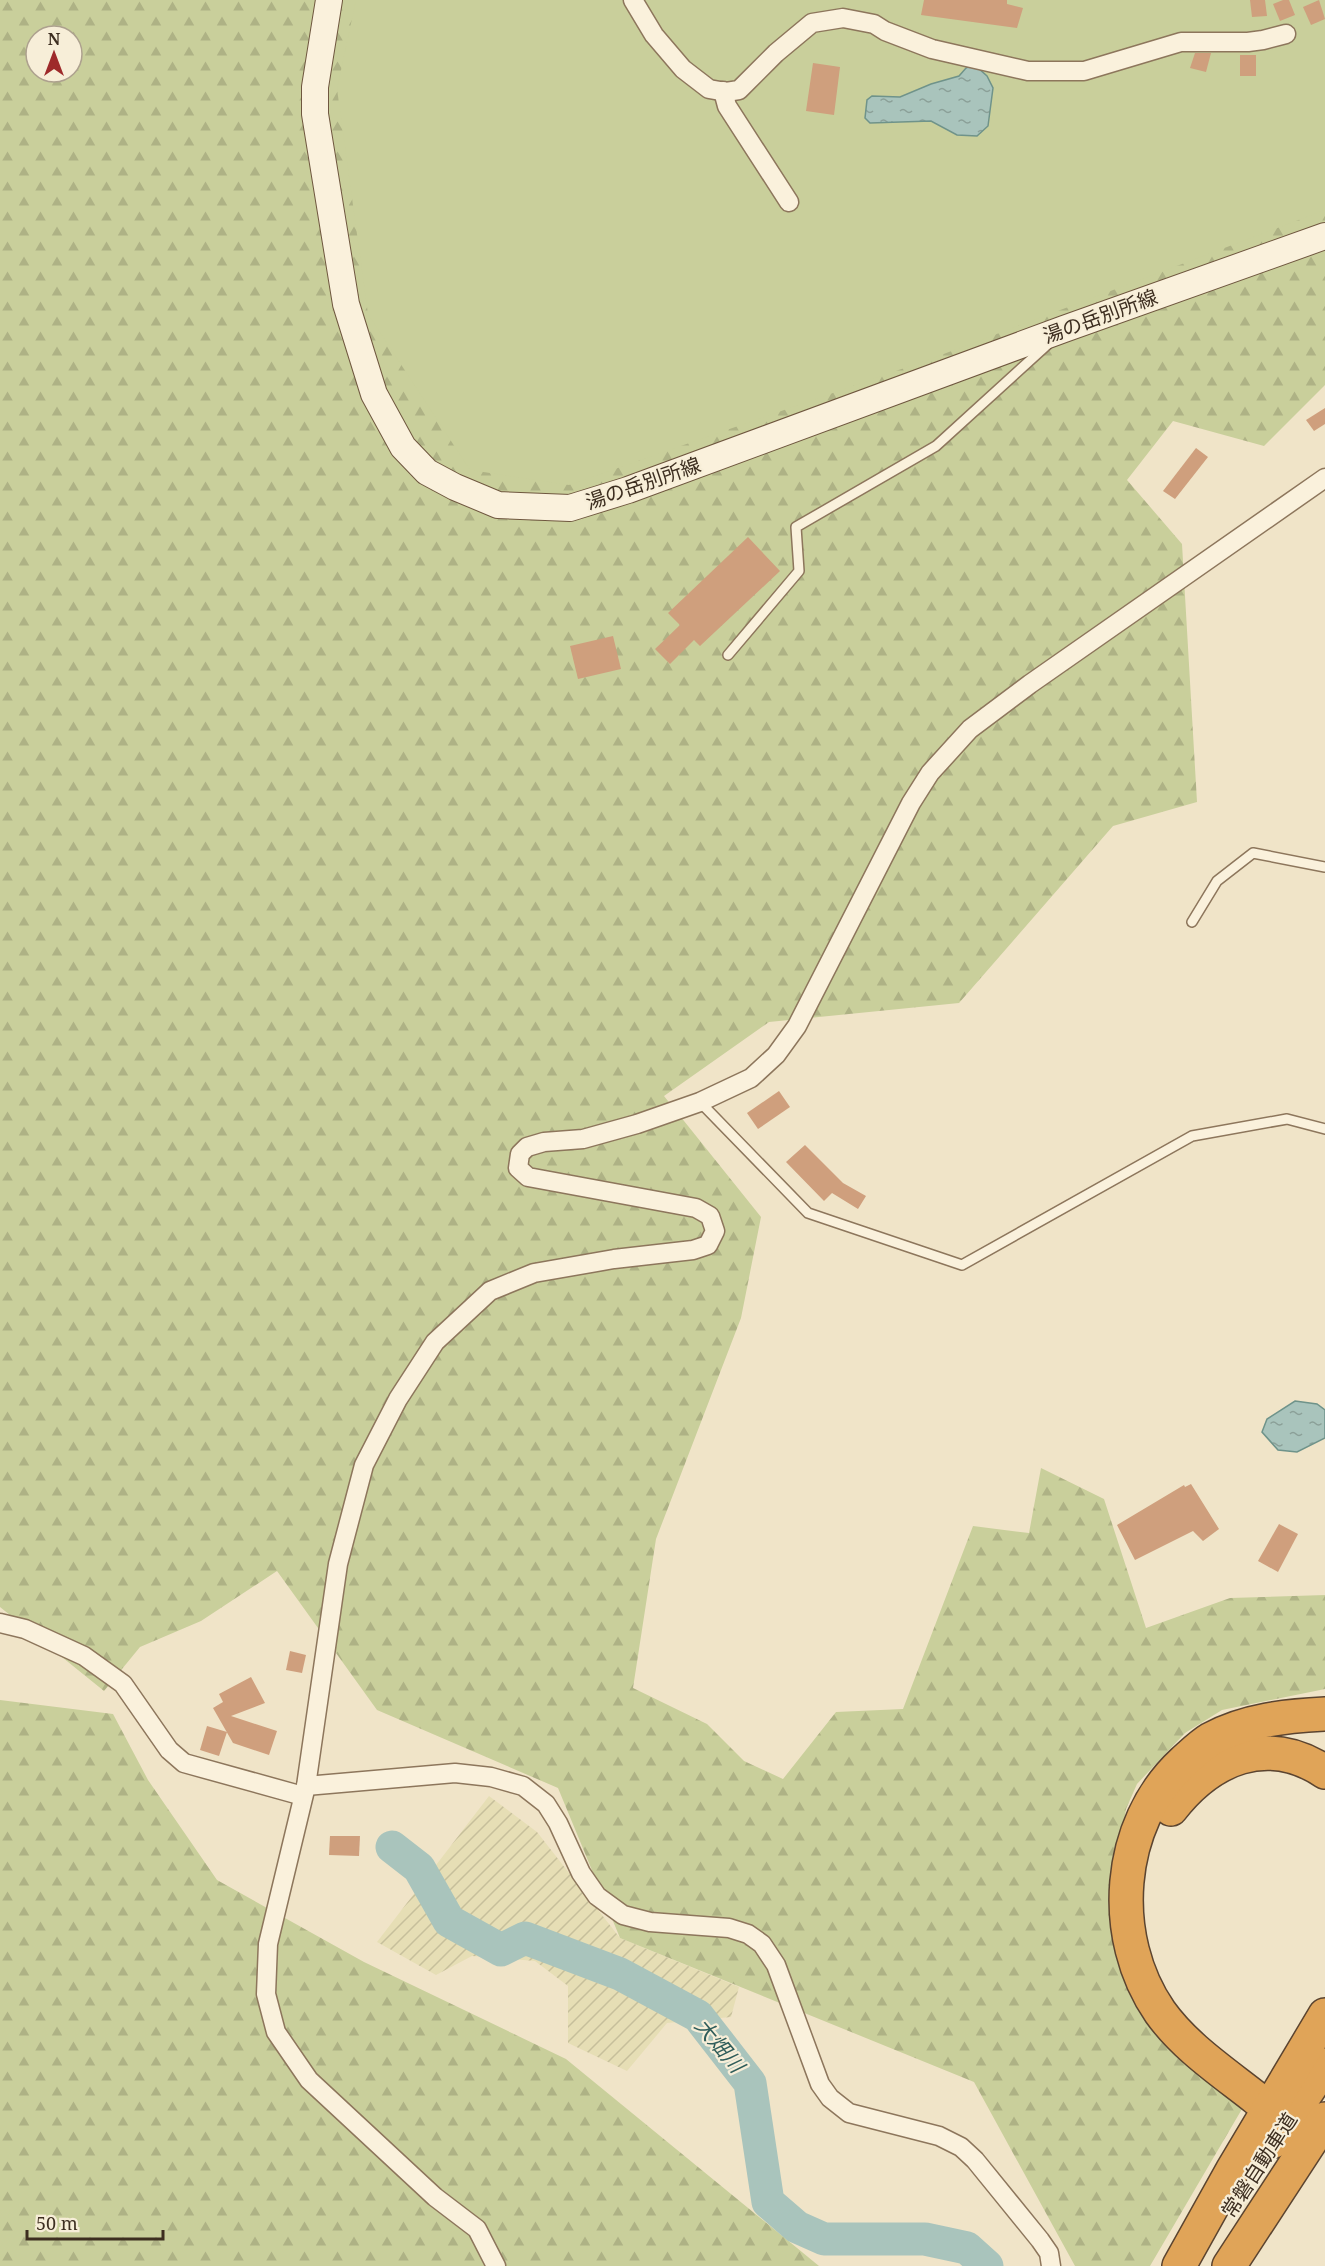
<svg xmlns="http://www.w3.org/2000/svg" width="1325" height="2266" viewBox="0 0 1325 2266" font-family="'Noto Serif','Noto Sans JP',serif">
<defs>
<pattern id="farmland-furrows" width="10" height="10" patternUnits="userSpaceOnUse" patternTransform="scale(1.5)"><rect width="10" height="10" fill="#e6deb5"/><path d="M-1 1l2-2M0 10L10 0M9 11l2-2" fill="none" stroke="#c6bf9b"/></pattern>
<pattern id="forest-firs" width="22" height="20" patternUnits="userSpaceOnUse" patternTransform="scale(1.5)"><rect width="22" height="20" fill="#c9cf9b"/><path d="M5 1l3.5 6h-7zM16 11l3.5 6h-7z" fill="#aeb285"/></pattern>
<pattern id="water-ripples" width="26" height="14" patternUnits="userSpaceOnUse" patternTransform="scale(1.5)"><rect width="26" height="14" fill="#a9c4bc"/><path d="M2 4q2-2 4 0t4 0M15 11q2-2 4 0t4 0" fill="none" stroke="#8ba098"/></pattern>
</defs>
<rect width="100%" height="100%" fill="#f0e4c8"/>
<!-- farmland -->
<path fill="url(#farmland-furrows)" d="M489,1796L537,1832L620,1938L739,1987L731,2017L667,2023L627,2071L568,2043V1986L535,1961L472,1956L436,1975L377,1942Z"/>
<!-- forest -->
<g fill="url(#forest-firs)" fill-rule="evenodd">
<path d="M0,0H1325V385L1264,446L1173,421L1127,480L1182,544L1197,802L1113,826L959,1003L769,1022L664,1096L761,1217L741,1318L656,1539L633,1688L707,1724L744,1761L783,1779L836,1712L903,1709L973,1526L1029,1533L1041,1468L1104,1499L1146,1628L1230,1598L1325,1595V1689L1222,1710L1185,1733L1137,1784L1126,1809L1111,1903L1168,2044L1242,2109L1150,2266H1075L974,2082L620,1938L558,1788L377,1710L277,1571L201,1621L140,1647L104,1691L0,1607ZM36,36H72V72H36Z"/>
<path d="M0,1700L113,1714L148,1780L217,1880L364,1962L566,2059L819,2266H0Z"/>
</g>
<!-- park -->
<path fill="#c9cf9b" d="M356,0H1325V210L933,358L569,485L470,470L368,314L337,89Z"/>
<!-- water -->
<g fill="url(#water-ripples)" stroke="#6f938a" stroke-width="1.5">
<path d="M970,66L978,68L987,76L993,88L988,126L977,136L957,135L931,121L870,123L865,118L867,100L872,96L900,97L931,84L959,76L966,68Z"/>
<path d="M1295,1401L1317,1404L1325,1410V1438L1297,1452L1278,1450L1262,1432L1267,1419Z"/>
</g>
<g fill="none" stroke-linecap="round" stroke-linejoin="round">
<!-- river -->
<path stroke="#a9c4bc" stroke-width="33" d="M392,1847L419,1868L449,1921L501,1950L525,1938L620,1974L698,2016L750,2083L768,2202L797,2227L824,2239H925L967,2248L987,2266"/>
</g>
<!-- building -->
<g fill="#cf9f7d">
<path d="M924,0H1007V4L1023,8L1017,28L921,15Z"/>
<path d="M1250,0H1265L1267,16L1252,17Z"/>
<path d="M1283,0H1289L1295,15L1280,21L1273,4Z"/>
<path d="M1319,0L1325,19L1311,25L1303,7Z"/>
<path d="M1195,53H1211L1206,72L1190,68Z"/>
<rect x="1240" y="55" width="16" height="21"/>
<path d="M813,63L840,67L834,115L806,111Z"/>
<path d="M1325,408V424L1314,431L1306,420Z"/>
<path d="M1196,448L1208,457L1175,499L1163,491Z"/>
<path d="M748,537L780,571L700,646L694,640L670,664L655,649L680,625L668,613Z"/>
<path d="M613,636L621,669L578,679L570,646Z"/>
<path d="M779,1091L790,1107L758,1129L747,1113Z"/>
<path d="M805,1145L843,1183L866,1196L858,1209L832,1193L824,1201L786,1162Z"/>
<path d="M1191,1484L1219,1529L1203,1541L1193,1531L1135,1560L1117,1525L1184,1485L1185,1487Z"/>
<path d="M1279,1524L1298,1534L1278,1572L1258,1561Z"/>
<path d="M290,1651L306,1655L302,1673L286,1670Z"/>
<path d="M251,1677L265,1703L231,1716L277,1731L269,1755L233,1743L213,1708L223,1702L219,1694Z"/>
<path d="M207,1726L227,1732L219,1756L200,1750Z"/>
<path d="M330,1836H360L359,1856L329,1855Z"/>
</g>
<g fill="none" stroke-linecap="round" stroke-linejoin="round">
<defs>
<g id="service">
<path d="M728,655L799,571L796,527L936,446L1047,345"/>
<path d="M1192,922L1217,881L1253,853L1325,867"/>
<path d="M700,1102L808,1213L962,1265L1192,1136L1287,1119L1325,1129"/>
</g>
<g id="minor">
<path d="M633,0L654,35L683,69L709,89L726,92L739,90L776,53L812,23L843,18L874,24L885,31L932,49L1028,71H1084L1181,42H1248L1263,40L1286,34"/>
<path d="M723,91L727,106L789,202"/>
<path d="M0,1623L25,1629L84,1656L123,1684L169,1750L184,1763L303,1796"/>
<path d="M306,1786L455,1773L491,1777L523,1786L546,1804L558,1823L581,1873L597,1896L623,1915L650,1922L729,1928L748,1934L762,1944L776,1965L820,2084L830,2098L849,2113L939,2136L961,2147L975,2160L1040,2240L1049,2253L1051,2266"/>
<path d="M496,2266L477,2229L435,2197L309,2080L276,2032L266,1994L268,1944L306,1786L338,1564L364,1465L398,1399L435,1342L490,1291L534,1273L614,1259L693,1250L708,1245L715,1231L710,1216L696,1208L528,1177L518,1168L520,1154L527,1147L544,1142L583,1139L637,1124L700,1102L751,1078L776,1055L797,1026L911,803L930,773L970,729L1030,684L1325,478"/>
</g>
<path id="secondary" d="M329,0L315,87V114L346,304L374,394L403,447L427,472L455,487L498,505L570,508L628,490L1064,329L1325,236"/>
<g id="motorway">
<path d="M1171,1809C1210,1759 1267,1733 1325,1772"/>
<path d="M1257,2099C1223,2072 1185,2047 1160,2012C1108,1937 1116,1824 1183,1762C1192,1754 1201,1745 1211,1739C1246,1720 1286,1716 1325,1714"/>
<path d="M1274,2141L1325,2065"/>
<path d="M1179,2266L1232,2171L1325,2015"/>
<path d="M1229,2266L1325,2119"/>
</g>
</defs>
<!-- service casing -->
<use href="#service" stroke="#8d765c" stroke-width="12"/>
<!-- minor casing -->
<use href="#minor" stroke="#8d765c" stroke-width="21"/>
<!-- secondary casing -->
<use href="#secondary" stroke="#6f573f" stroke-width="28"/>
<!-- motorway casing -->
<use href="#motorway" stroke="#5b4430" stroke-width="36"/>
<!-- service -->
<use href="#service" stroke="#faf1dc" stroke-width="9"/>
<!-- minor -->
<use href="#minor" stroke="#faf1dc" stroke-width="18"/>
<!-- secondary -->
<use href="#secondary" stroke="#faf1dc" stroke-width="26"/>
<!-- motorway -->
<use href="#motorway" stroke="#e0a458" stroke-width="33"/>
</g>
<g text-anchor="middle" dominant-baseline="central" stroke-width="4.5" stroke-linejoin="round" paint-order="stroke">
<!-- street labels -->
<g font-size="20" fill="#3d2e20" stroke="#f7eed8">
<text transform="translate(1100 316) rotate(-20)">湯の岳別所線</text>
<text transform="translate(643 483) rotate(-19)">湯の岳別所線</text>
<text transform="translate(1259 2165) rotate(-57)">常磐自動車道</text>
</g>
<!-- water labels -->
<g font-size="21" font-style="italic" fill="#2f5d5a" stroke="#f7eed8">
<text transform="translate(720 2045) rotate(50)">大畑川</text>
</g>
</g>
<!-- north arrow -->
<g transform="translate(54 54)"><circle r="28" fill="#f7eed8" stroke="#ada18e" stroke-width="1.5"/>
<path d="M0-4.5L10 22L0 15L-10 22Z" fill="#9e2a2b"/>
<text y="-9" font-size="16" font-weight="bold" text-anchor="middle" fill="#3d2e20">N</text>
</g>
<!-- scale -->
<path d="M27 2230v9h136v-9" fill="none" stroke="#3d2e20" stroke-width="3"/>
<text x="36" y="2230" font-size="18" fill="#3d2e20" stroke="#f7eed8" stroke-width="4.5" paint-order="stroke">50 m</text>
</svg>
